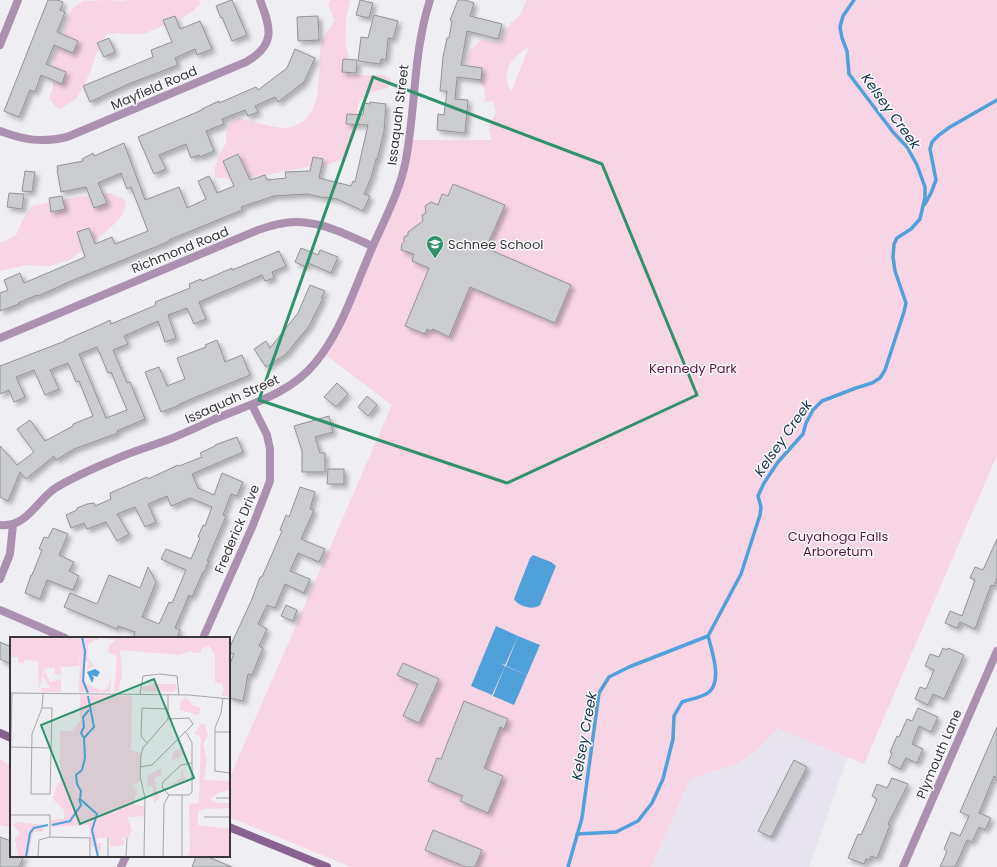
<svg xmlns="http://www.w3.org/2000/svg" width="997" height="867" viewBox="0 0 997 867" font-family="Poppins,sans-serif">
<defs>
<filter id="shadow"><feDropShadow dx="3.5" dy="3.5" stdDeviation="2" flood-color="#0004"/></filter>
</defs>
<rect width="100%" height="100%" fill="#efeef2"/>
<!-- built -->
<path fill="#e7e4f0" d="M728,709L848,757L809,867H651L694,768Z"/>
<!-- green -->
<g fill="#f7d5e4" fill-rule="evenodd">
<path d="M109,0L123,1L127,0H199L201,3L192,12L183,17L144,34H128L119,33L107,34L96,54L89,75L77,98L59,110L49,99L53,86L54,58L72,9L83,1Z"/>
<path d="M330,0H350L346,17L345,44L348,54L350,75H384L391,79L388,88C355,96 360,97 355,127C354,138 348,149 344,159C331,165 316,165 301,168C273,173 244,182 215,177V166L220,154L226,143V134L230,123L239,118C254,121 269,127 284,128C289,128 295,126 299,124C325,109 317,70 321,45C323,37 329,28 335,21L328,5Z"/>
<path d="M527,0H997V455L864,764L776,728V731L754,752L739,763L690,779L651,867H351L229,817V779L392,405L323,353L391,204L409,140H492C491,137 489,131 489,127C491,115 500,118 493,101L485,102C485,97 486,91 483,86C481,81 475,79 472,75C462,60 469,49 482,40L500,43C505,35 507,28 512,21H514L520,15ZM529,47L511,92C500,71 511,58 529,47Z"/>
<path d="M110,193L125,200L126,206L121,217L109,229L70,260L49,266L26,265L0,271V243L16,235L22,221L32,206L77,197Z"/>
<path d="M0,759L11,766V825L7,827L0,825Z"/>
</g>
<!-- water -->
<g fill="#50a0d9">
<path d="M533,555L551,562L556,566L540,605C533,611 518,606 514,599L530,558Z"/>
<path d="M496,626L518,636L505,665L500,663L505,666L492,695L471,686Z"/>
<path d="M518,636L540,645L527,675L506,666Z"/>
<path d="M505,666L527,675L514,705L493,696Z"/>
</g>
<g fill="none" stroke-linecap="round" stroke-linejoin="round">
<!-- stream -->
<g stroke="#50a0d9" stroke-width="3.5">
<path d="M925,204L931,193L936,180L930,149L932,142L939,135L950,127L997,100"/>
<path d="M577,834L616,832L638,821L652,803L663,779L673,739L674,716L682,702C690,699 699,698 706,694C724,685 712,651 708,636"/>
<path d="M568,867L582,818L599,693L609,677L629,667L708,636L741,574L760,515L761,507L758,496L764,483L778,462L803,434L806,423L813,410L822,401L856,388L872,383L880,378L885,370L904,312L906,303L895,271L893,257L894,244L897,238L911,229L920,219L925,197V187L917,165L907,147L893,132L849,74L847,51L842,38L840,27L843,16L854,0"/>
</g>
</g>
<!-- building -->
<g fill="#caccd0" stroke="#929497" fill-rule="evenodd" filter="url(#shadow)">
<path d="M48,0H57L63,2L60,10L65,12L57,32L78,41L73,53L54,45L46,64L66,72L62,84L41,75L35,92L30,90L19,117L4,111Z"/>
<path d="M231,0H232L247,35L232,41L222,17L221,18L216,6Z"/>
<path d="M360,0L373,3L369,18L356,15Z"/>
<path d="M458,0H465L474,3L470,16L502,24L498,39L467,31L461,65L482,68L481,80L457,77L455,99L468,100L465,133L437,130L438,114L444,115L447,91H440L443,57L447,38H449L452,21L450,20Z"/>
<path d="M374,15L398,21L393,39L388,38L386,60L381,59L380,64L358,61L361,37L368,38Z"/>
<path d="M175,16L180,29L200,21L212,49L197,55L195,49L175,58L178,65L126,85L90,102L83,86L153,57L151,50L172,42L163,20Z"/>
<path d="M318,16L319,40L298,41L297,17Z"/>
<path d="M109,38L115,52L104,57L97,43Z"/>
<path d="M295,49L315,58L304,82L278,102L275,97L255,106L258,112L248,116L245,110L222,119L224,124L206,131L214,151L200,157L199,155L191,158L186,144L159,155L166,169L154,174L138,137L202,110V109L219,101V103L256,87L258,90L287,68Z"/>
<path d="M343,59L357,60L356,73L342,72Z"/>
<path d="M370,102L386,104L384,131L377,160L376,159L371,178L364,194L370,196L363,211L337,199L325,197V198L307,194L274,196L241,207L242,210L169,240L170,241L71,281L38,296L37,295L18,303L19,304L0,311V293L8,290L4,280L20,273L24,283L85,257L77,232L89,228L95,244L112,237L115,244L148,231L131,187L127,189L121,173L98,183L107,203L94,208L86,187L61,192L57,170H58L57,166L83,161L82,159L93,153L94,156L124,143L145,200L179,187L187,208L206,199L198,181L209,176L217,193L234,186L223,161L238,154L250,180L265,175L267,180L286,178L285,172L310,171L313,157L323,159L319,178L351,186L353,181L355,182L368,125L346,124L347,114L363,115L364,103L370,104Z"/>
<path d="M25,171L35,172L32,192L22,191Z"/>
<path d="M453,184L505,205L486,248L571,285L555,323L470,287L449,337L433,329L431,331L427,329L425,334L405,326L429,268L412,261L414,254L401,250L402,244L404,242V237L408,235V232L423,221L422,215L426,213L425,206L431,202L438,205L442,194L448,196Z"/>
<path d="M9,193L24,194L22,209L7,207Z"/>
<path d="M62,196L65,209L51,212L49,198Z"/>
<path d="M301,248L318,255L320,250L338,257L331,273L308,263L306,267L295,262Z"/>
<path d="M279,251L286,266L272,272L274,278L265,281L262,275L199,302L206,319L194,324L187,308L168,315L176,338L165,342L158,321L124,336L128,344L113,350L127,383L130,382L145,419L117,431L118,433L74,449L56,460L54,456L26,479L20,472L8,501L0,497V446L17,465L34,452L17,429L30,420L45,441L73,426V424L93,416L79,381L76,382L68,363L50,370L59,389L45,395L34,370L16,377L25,397L14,402L9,390L0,394V366L65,341V340L100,325L110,320L111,324L156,305L155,302L190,288L189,284L201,279L202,281L232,268V270ZM97,347L108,373L111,372L127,410L106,418L79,354Z"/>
<path d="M310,285L325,291L321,298H323L309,326L286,354L266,367L254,349L266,341L270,348L298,313Z"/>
<path d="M217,340L225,362L242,355L250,375L189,400L178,405V406L161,412L145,372L159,367L167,386L185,379L177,358L206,347L205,345Z"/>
<path d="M337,383L348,394L336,407L324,397Z"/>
<path d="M367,396L377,405L368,416L358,407Z"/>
<path d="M329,416L333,432L315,437L320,453H325V472H302V451L294,426Z"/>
<path d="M237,437L243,452L192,474L198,488L214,495L222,473L243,482L237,496L231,494L223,515L226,516L207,561H209L204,572H203L192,597L189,595L175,628L180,630L177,638H133L135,632L118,626L117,629L64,607L70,593L97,604L109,575L140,588L148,567L156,582L142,617L159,624L169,602L172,603L186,570L161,559L166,549L191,559L200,538L198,537L203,525L205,526L212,507L190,498L171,506L167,496L148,504L156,522L145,527L135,507L117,514L129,534L117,541L106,522L87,529L84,523L71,528L66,515L77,510V508L87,504L94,503L95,506L111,499L110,493L147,477L148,479L178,465L179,466L202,457L200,453L215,446V445Z"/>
<path d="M328,469H344V484H327Z"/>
<path d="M300,487L315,492L310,509L314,510L301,539L325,549L319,562L298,553L290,571L310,579L304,593L285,584L275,608L267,605L258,624L267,629L259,646L263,648L252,675L248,674L243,701L229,698V666L234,654L229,652V649L252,599L260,577H262L282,531L280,530L286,515L289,517Z"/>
<path d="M53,528L68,534L59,555L74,562L69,571L79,576L73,590L47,580L40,599L25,593L31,575H32L42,550L39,549L44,537L48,538Z"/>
<path d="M997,539V578L994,586L991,585L975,629L960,622L957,628L945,623L950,611L962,616L975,580L970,578L975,567L983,570Z"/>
<path d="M286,605L297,610L293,621L281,616Z"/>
<path d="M0,642L11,647V664L0,659Z"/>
<path d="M943,648L947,650L948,648L964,655L944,699L933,694L928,705L915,699L920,687L926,689L934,670L925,666L930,654L939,657Z"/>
<path d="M403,663L439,679L419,723L403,716L418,684L397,675Z"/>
<path d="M464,701L508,719L504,729L500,727L484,768L503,776L488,813L460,801L463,796L428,781L437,758L441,759Z"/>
<path d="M918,708L938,717L931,732L919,726L912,744L923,749L917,763L906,758L900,769L888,763L892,753L890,752L897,736L899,737L907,719L912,721Z"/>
<path d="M997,727V778L994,776L979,813L991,818L985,830L979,827L972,842L967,840L955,867H940L947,851L944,849L951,832L960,836L969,816L960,812Z"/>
<path d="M794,760L807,767L771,837L758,831Z"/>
<path d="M892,778L908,784L888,824L890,825L877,858L871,856L870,860L866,859L864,864L848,858L858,834L861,835L877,799L872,796L877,784L887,788Z"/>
<path d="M433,830L482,850L475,867H466L425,850Z"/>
<path d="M0,837L11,841V856H24L19,867H0Z"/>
<path d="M196,856H206L232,867H192Z"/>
</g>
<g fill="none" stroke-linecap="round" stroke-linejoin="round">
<!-- street -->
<g stroke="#ab91af" stroke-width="8">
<path d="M0,45L18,0"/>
<path d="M0,131C24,140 41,143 67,137L246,62C276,45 271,28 260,0"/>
<path d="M0,338L258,230C265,228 272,225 279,224C312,216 343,233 372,246"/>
<path d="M0,525C26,528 36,502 54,489C71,478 92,469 111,461C130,452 151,446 170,439C185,433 200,426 215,419C250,404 290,394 315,363C340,333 352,295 367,260C380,227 400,194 406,159C416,105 413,53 430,0"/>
<path d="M0,579L10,554L13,524"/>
<path d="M0,610L65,638"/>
<path d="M203,638L253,525L270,481V449L267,435L252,405"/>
<path d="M121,867L126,856"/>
<path d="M903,867L997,651"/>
</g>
<!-- secondary -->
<g stroke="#89638f" stroke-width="8">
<path d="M0,733L11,738"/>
<path d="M229,827L327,867"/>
</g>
</g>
<!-- marked area -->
<path fill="none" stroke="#30916a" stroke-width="3" stroke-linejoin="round" d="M373,77L602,164L697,395L507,483L259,400Z"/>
<!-- icons -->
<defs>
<symbol id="school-pin" viewBox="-11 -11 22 30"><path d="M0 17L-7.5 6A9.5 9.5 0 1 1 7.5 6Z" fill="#30916a" stroke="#fcfcff"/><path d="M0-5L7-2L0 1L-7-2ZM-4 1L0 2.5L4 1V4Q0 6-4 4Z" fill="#fff"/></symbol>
</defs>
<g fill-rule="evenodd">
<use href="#school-pin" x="425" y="234" width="20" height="27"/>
</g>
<g text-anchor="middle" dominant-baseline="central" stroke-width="3" stroke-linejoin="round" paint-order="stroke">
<!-- street labels -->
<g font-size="13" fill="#383839" stroke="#fcfcff">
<text transform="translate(154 88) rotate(-23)">Mayfield Road</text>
<text transform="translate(398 115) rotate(-83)">Issaquah Street</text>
<text transform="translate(180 250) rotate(-22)">Richmond Road</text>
<text transform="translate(232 399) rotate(-24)">Issaquah Street</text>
<text transform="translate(237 529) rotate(-67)">Frederick Drive</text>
<text transform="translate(939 754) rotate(-67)">Plymouth Lane</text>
</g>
<!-- poi labels -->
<g font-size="13" fill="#383839" stroke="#fcfcff" text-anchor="start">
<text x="448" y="244">Schnee School</text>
</g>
<!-- park labels -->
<g font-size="13" fill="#601541" stroke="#fcfcff">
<text x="693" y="368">Kennedy Park</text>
<text x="838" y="536">Cuyahoga Falls<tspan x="838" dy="15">Arboretum</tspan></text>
</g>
<!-- water labels -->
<g font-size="14" font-style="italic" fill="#11334b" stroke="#fcfcff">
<text transform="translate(891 111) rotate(54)">Kelsey Creek</text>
<text transform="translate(783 438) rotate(-55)">Kelsey Creek</text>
<text transform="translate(584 736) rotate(-80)">Kelsey Creek</text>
</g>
</g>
<!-- overview -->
<g transform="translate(10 637)">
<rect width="220" height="220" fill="#efeef2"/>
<path d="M0,0H89L88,4L85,3L78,7L77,19L84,29L77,33L79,24H75V46L90,53L98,52L101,39L100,55H69L70,19L69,29L51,30V38L44,37L45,30L34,32L29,54L28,25L17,23H14V26H8V20H0ZM90,0H220V60L212,59L214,53L212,47L205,45V18L199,9L191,12V16H182V13L170,18L110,13L112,38L108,55L104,54L107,23L106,19L98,15L99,9L106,3ZM35,34L40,45L51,42V55H31V51H40L33,39ZM145,47H166L167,53L164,55L132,54L133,50ZM70,58L122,59L121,113L131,116V144L122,148L128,156L125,159V168L135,169V179L117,180L122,193L118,201H111L114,203V208L100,210V201H87V206H92L89,218L85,210H82L79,188L41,190V183L54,182V173L43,162L47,147L50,146V94H62L70,84ZM176,60L183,68L191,71L188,78L170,73V66ZM191,87H195L198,98L193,107L197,123L194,143L220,144V153L210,155L200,162L208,166H220V171L193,172L188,175V188L220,192V220H172L178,218L180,213L179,167L189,166V163L191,103L190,99L184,97ZM174,109L171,119L161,124L164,115ZM151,131L152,138L144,141L149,161L144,166L143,152L141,149L136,150L138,146L137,139ZM172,131L175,143L162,151V147L170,142ZM6,185L34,188L33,195H23L18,220H8L5,201L10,196L3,188Z" fill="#f7d5e4"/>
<path d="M85,32L90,35L87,40L82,38L84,41L82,46L77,35Z" fill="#50a0d9"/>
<path fill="none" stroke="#50a0d9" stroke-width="2" d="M72,0L75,14L73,44L78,56M78,59L84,90L74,101L75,121L72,133L66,138L67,147L71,154L70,162L87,177L82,193L88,220M74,101L71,96L74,90L73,80L79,73M42,188L60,184L71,168L69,162M16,220L20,196L24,191L38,188"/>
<path fill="none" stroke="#a6a5a8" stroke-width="1" d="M0,56L179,58L220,62M130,57L133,39L150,37L167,39L169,58M213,61L211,76L205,91V134L220,136M32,71H42L40,157H21L22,97L32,71L33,57M205,95H220M137,106L131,99L132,71L157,72M0,110L41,111M130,130L142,128L183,87L179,81L158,82M0,144L2,56M159,158H179L182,155V106L176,95M159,158L152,150L153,145L171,128L182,126M206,161H220M0,178H40V200M194,180H220M28,220L29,203L40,200L80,201V220M98,220V201M116,220L117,201M134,220L135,161L130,139L131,118L133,111L158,82V58M153,220L154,167L159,158M172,220V158"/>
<path fill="#30916a" fill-opacity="0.15" stroke="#30916a" stroke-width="2" d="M144,42L184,141L70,187L31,88Z"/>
<rect width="220" height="220" fill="none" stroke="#383839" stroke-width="2"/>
</g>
</svg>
